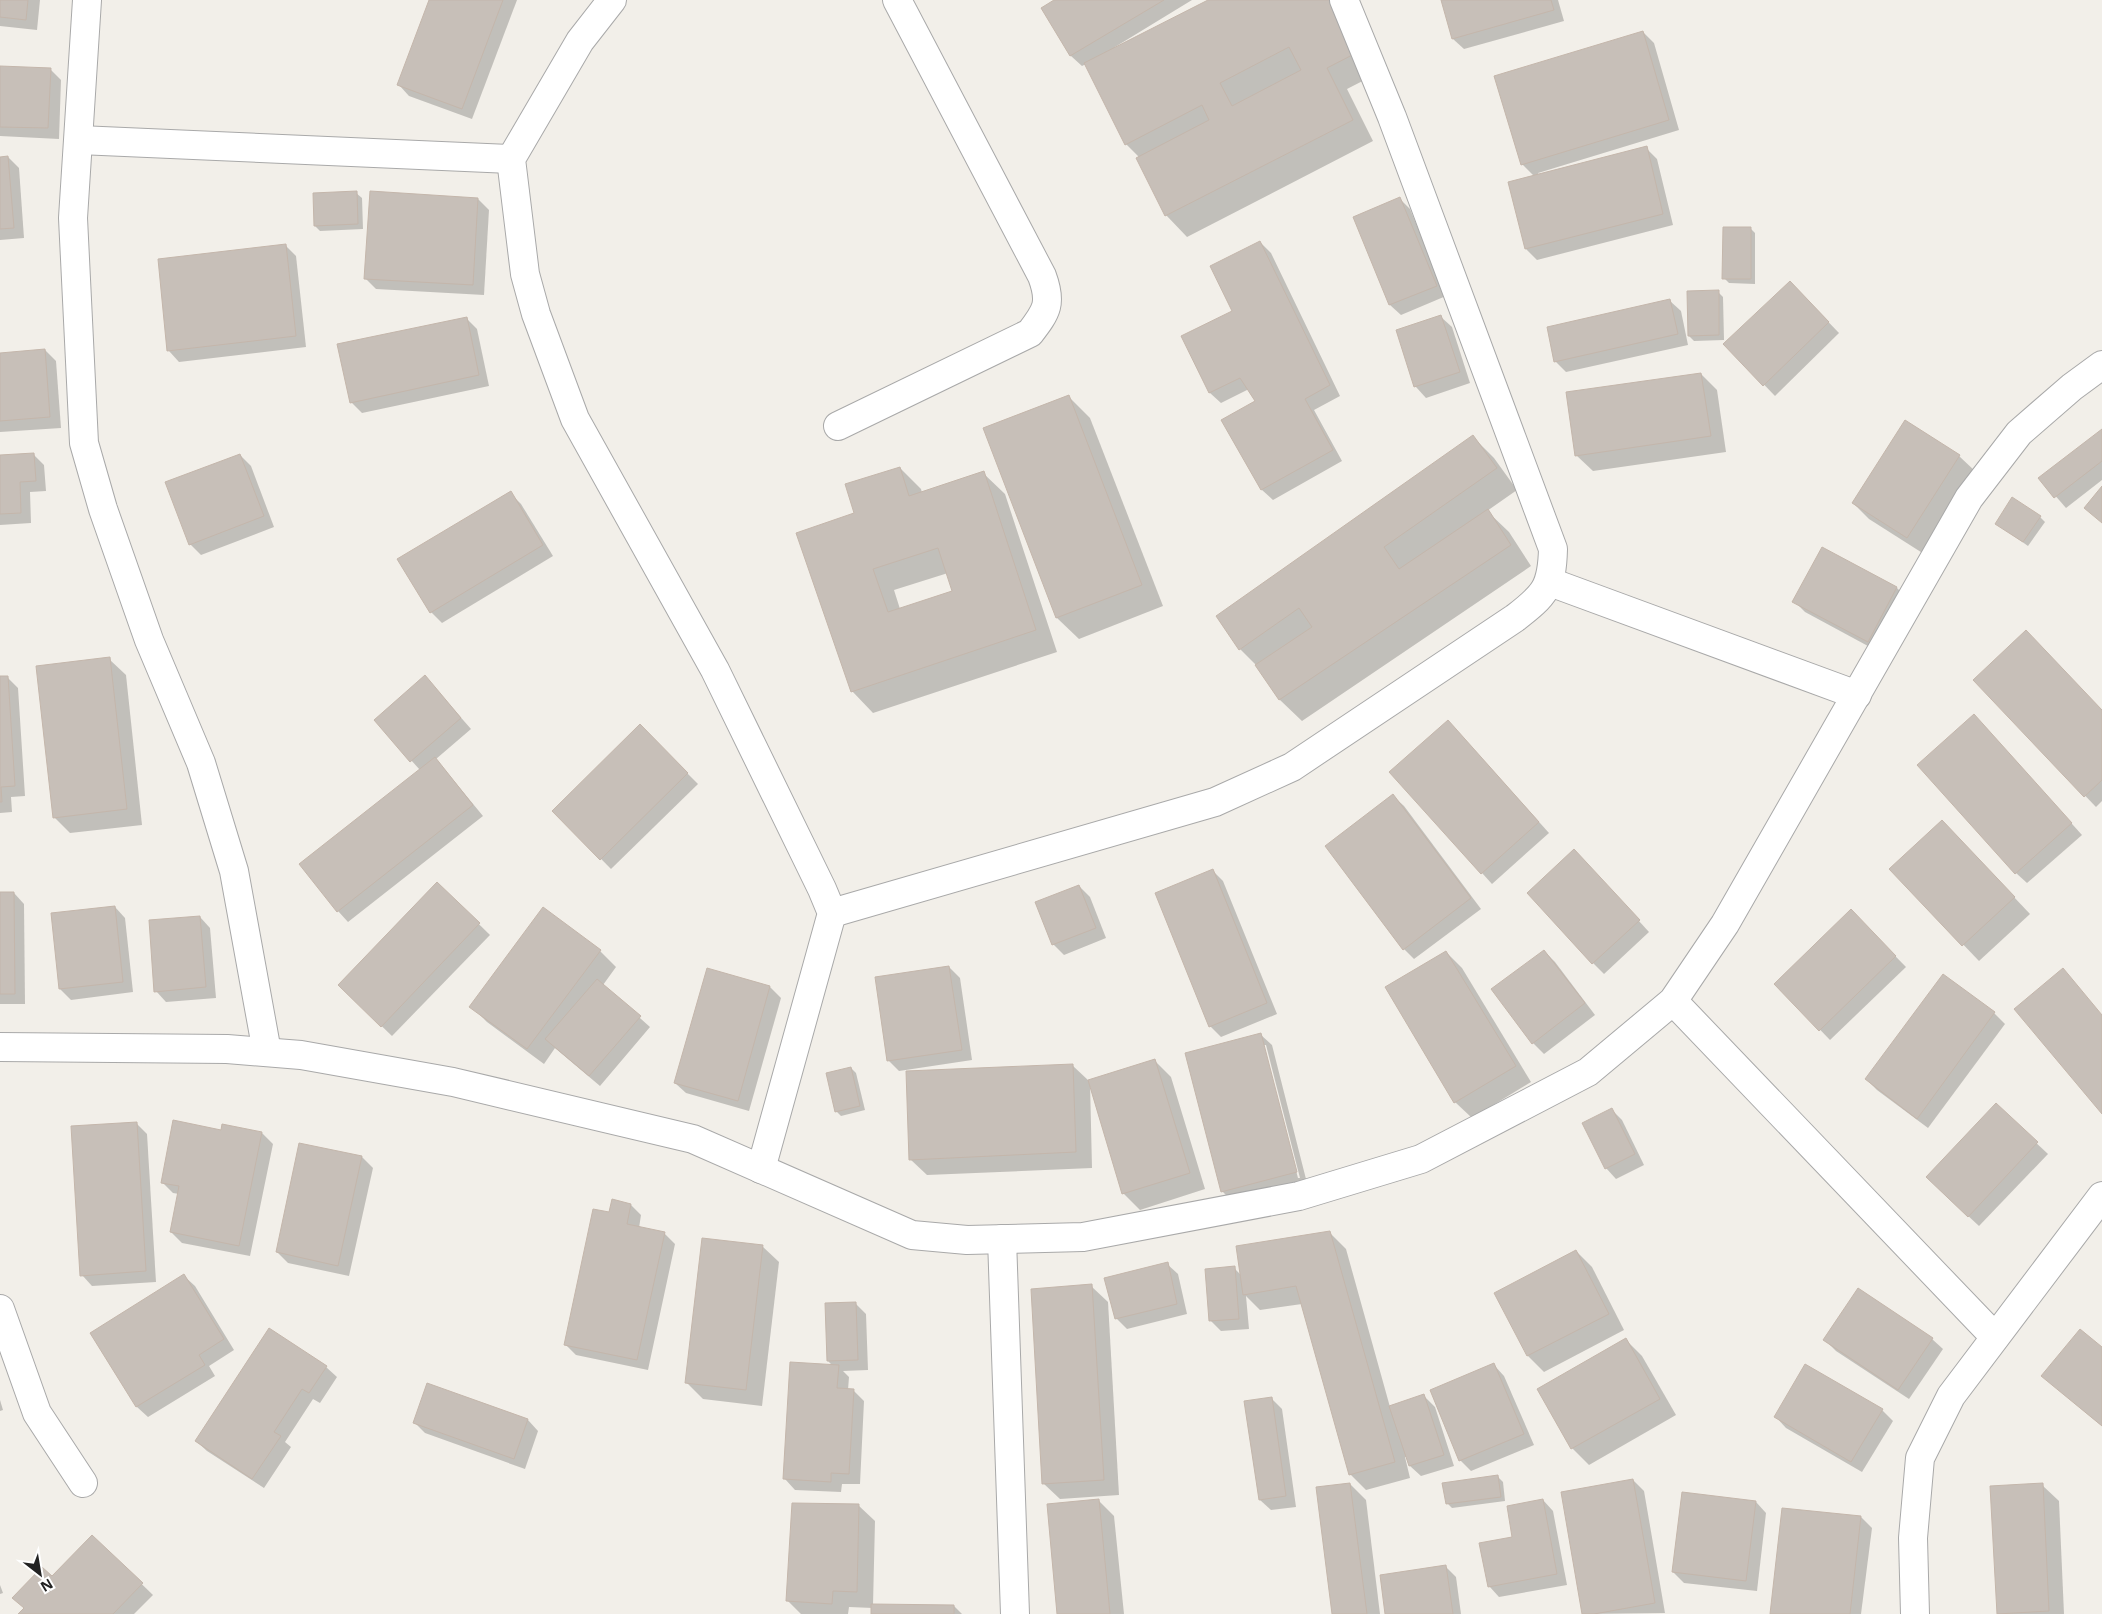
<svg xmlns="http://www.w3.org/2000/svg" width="2102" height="1614" viewBox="0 0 2102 1614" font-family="'Open Sans',sans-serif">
<rect width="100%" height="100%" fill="#f2efe9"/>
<!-- shadow -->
<g fill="#0003" fill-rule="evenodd">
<path d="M0,0H40L37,30L0,26Z"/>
<path d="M430,0H517L472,119L409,96L399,85Z"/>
<path d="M1056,0H1192L1115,47L1116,48L1211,0H1345L1382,71L1347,89L1373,141L1187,237L1166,215L1139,157L1126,144L1086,64L1082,66L1071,56L1043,8Z"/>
<path d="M1443,0H1558L1564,21L1464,49L1453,39Z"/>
<path d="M1643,32L1654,43L1679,130L1538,173L1539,175L1646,148L1657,159L1673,225L1537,260L1526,249L1509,183L1535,177L1522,164Z"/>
<path d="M0,67L50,69L61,80L59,139L0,136Z"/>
<path d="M8,157L19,168L24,238L0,240V158Z"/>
<path d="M356,193L362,198L363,229L320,231L315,226Z"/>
<path d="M1399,198L1410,209L1446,296L1401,315L1390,305L1355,218Z"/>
<path d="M478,199L489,210L484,295L376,289L366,279Z"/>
<path d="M1750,228L1755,233V284L1729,283L1724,278Z"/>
<path d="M1260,242L1271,253L1340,396L1314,410L1342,461L1273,500L1262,490L1223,420L1257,402L1249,389L1221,403L1210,393L1182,336L1234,311Z"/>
<path d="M285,245L296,256L306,347L179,362L169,351Z"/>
<path d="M1790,282L1839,333L1775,396L1725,344Z"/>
<path d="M1718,292L1723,297L1724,340L1694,341L1689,336Z"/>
<path d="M1670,301L1681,311L1688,345L1566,372L1556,362L1548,328Z"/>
<path d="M1441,317L1452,327L1470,383L1426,398L1416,387L1397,331Z"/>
<path d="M466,318L477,329L489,386L362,413L351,402Z"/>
<path d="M45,350L56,361L61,428L0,432V354Z"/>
<path d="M1701,374L1717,390L1726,452L1593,471L1576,455Z"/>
<path d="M1068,396L1090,418L1163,606L1079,639L1057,618L985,429Z"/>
<path d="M2102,430V480L2066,508L2040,478Z"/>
<path d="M1473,437L1494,458L1517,490L1487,511L1509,532L1531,566L1302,721L1280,700L1259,668L1240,649Z"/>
<path d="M33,454L44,465L46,491L30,492L31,523L0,525V456Z"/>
<path d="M240,455L251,466L274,527L201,555L190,544Z"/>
<path d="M1959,456L1976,472L1924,554L1869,519L1853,503Z"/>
<path d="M900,468L921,489L922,493L983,473L1005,494L1057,652L873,713L852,691L856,514ZM948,573L954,592L900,609L894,590Z"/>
<path d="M510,493L521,504L553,556L442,623L431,612Z"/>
<path d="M2040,517L2045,522L2028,546L1997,524Z"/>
<path d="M1822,549L1897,588L1907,598L1879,652L1805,612L1794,601Z"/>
<path d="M109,659L126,675L142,825L70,833L54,817Z"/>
<path d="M0,677H7L18,688L25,796L11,797L12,812L0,813Z"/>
<path d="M1974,680L2102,711V801L2096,807Z"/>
<path d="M435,688L471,729L436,759L483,816L348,922L338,911L420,770L375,720Z"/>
<path d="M640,726L698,784L611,869L554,811Z"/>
<path d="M1984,726L2082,835L2027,883L2016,873Z"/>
<path d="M1458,732L1549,833L1492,884L1482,873Z"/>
<path d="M1393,796L1404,806L1481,909L1414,959L1404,949Z"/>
<path d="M1958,838L2030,914L1979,961L1891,869Z"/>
<path d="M1585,862L1649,932L1604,974L1593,963Z"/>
<path d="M1212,870L1223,881L1277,1014L1221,1037L1210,1026Z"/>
<path d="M437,883L490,935L392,1036L339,985Z"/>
<path d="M1079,886L1090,897L1106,938L1064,955L1053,944Z"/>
<path d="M0,893H14L24,904L25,1004H0Z"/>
<path d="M115,907L125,918L133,992L71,1000L60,989L53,915Z"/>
<path d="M1851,911L1906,967L1830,1040L1776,984Z"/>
<path d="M200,917L210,928L216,998L166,1002L156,991Z"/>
<path d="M600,951L616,967L603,985L650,1027L600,1086L555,1048L544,1064L487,1022L471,1006Z"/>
<path d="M1544,951L1555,962L1595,1015L1544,1054L1533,1043Z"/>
<path d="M1446,952L1462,968L1531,1082L1472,1118L1455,1102Z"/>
<path d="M949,967L960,978L972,1060L899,1071L889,1061Z"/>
<path d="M708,970L770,987L781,998L749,1111L686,1093L675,1083Z"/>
<path d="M1944,976L1994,1013L2005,1024L1928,1128L1877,1090L1866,1079Z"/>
<path d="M1261,1035L1272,1045L1307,1183L1233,1202L1222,1191ZM1263,1045H1266L1300,1178H1298Z"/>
<path d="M1155,1061L1171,1077L1205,1189L1140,1210L1124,1194L1090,1082L1092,1168L927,1175L910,1159L1072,1065L1089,1081Z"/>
<path d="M851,1068L856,1073L865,1110L841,1116L836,1111Z"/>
<path d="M1996,1105L2048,1154L1979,1226L1938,1188Z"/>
<path d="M1612,1110L1622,1120L1644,1165L1616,1179L1606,1168Z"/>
<path d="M136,1123L147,1134L156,1282L92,1286L82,1275Z"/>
<path d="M223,1126L262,1133L273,1144L250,1256L182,1243L171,1232L179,1194L173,1193L162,1182L222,1131Z"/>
<path d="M300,1145L362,1157L373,1168L349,1276L288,1263L277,1252Z"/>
<path d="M631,1205L641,1215L639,1228L664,1233L675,1244L648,1370L576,1355L565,1344L610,1214Z"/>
<path d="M1330,1233L1346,1249L1390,1407L1424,1396L1435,1407L1454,1466L1421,1476L1410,1466L1407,1457H1405L1410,1478L1366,1490L1350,1474L1302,1304L1260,1310L1246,1296L1249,1329L1221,1331L1210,1320L1234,1268L1241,1275Z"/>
<path d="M762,1246L779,1262L762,1406L703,1399L687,1383Z"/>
<path d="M1576,1251L1592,1267L1624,1330L1544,1372L1528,1356L1496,1293Z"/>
<path d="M1167,1264L1178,1274L1187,1314L1127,1329L1116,1318Z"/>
<path d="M184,1276L195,1286L234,1350L209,1366L215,1376L148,1417L137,1407L92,1333Z"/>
<path d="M1091,1286L1108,1302L1119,1495L1060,1499L1043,1483Z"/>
<path d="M855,1303L866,1314L868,1370L843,1371L849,1377L848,1390H853L864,1401L860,1484H842L841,1492L795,1490L785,1479L833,1366L828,1361Z"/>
<path d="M1932,1339L1943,1349L1909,1399L1836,1351L1825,1340Z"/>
<path d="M1626,1340L1642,1356L1676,1415L1589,1465L1572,1448L1539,1389Z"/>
<path d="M2102,1349V1426L2042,1376Z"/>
<path d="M1494,1365L1504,1376L1534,1445L1471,1471L1460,1460L1431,1391Z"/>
<path d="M326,1367L337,1377L320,1403L313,1399L285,1442L291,1447L264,1488L207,1451L196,1441Z"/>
<path d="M428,1385L528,1420L538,1431L525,1469L425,1433L414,1422Z"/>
<path d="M1271,1398L1282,1409L1296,1507L1271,1510L1260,1500Z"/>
<path d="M0,1400L3,1410L0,1411Z"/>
<path d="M1882,1410L1893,1421L1862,1472L1786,1428L1776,1417Z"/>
<path d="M1498,1477L1503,1482L1505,1501L1452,1508L1447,1503Z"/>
<path d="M1633,1480L1644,1491L1665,1613L1584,1614Z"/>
<path d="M1350,1484L1366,1500L1380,1614H1333Z"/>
<path d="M2042,1485L2059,1501L2064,1614H1998L1991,1488Z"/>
<path d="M1098,1500L1114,1516L1124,1614H1058Z"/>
<path d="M1543,1500L1553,1511L1567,1585L1499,1597L1489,1586L1513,1538Z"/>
<path d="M1756,1502L1766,1513L1757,1591L1684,1583L1673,1572Z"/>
<path d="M858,1505L875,1521L873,1606H954L962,1614H872L873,1608L849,1607L848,1614H801L788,1601Z"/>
<path d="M1783,1509L1861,1517L1872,1528L1861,1614H1771Z"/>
<path d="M92,1536L153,1595L134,1614H20Z"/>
<path d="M1445,1566L1456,1577L1461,1614H1386Z"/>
<path d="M0,1585L3,1593L0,1594Z"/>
</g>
<!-- building -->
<g fill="#c7bfb8" stroke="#c4b6ab" fill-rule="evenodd">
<path d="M0,0H28L26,20L0,17Z"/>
<path d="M429,0H503L462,109L397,85Z"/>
<path d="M1054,0H1164L1070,56L1041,8Z"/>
<path d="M1208,0H1336L1362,50L1327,68L1353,120L1165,216L1136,158L1209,120L1202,105L1125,145L1084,63ZM1289,47L1301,70L1232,106L1220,83Z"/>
<path d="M1441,0H1551L1554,10L1452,39Z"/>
<path d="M1643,31L1669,120L1521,165L1494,76Z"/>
<path d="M0,66L51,68L48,128L0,127Z"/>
<path d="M1647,146L1663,214L1525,249L1508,182Z"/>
<path d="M8,156L14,228L0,229V157Z"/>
<path d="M357,191L358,224L314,226L313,193Z"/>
<path d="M370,191L478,198L473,285L364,279Z"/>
<path d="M1400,197L1437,286L1389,305L1353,217Z"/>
<path d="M1723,227H1751V279H1722Z"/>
<path d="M1260,241L1330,385L1305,399L1333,450L1261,490L1221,420L1255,401L1240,378L1209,393L1181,336L1232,311L1210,266Z"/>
<path d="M286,244L296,336L167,351L158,259Z"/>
<path d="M1790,281L1829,322L1763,386L1723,344Z"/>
<path d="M1719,290V335L1688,336L1687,291Z"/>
<path d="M1670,299L1678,334L1554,362L1547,327Z"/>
<path d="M1441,315L1460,372L1414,387L1396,330Z"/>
<path d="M467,317L479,375L350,403L337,344Z"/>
<path d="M45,349L50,417L0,421V353Z"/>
<path d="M1701,373L1711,436L1575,456L1566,392Z"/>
<path d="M1069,395L1142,585L1056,618L983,428Z"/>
<path d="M1905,420L1960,455L1907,538L1852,503Z"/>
<path d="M2102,429V461L2054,498L2038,478Z"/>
<path d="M1473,435L1497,468L1384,547L1399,569L1488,509L1511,545L1279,700L1255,665L1312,627L1299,608L1239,650L1216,616Z"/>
<path d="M34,453L36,481L20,482L21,513L0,514V455Z"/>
<path d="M240,454L264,516L189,545L165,482Z"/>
<path d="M900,467L909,496L984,471L1036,630L851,692L796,533L854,513L845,484ZM938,548L952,591L888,612L873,569Z"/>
<path d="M2102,486V523L2084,508Z"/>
<path d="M511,491L543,545L430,613L397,559Z"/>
<path d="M2012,497L2041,516L2023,542L1995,524Z"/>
<path d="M1822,547L1897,587L1868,642L1792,602Z"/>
<path d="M2026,630L2102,710V780L2084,797L1973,680Z"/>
<path d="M110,657L127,809L53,818L36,666Z"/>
<path d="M425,675L461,718L410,762L374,720Z"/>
<path d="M0,676H8L15,786L1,787L2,802H0Z"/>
<path d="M1974,714L2072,823L2015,874L1917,765Z"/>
<path d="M1448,720L1539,822L1481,874L1389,772Z"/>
<path d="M640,724L688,773L600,860L552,811Z"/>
<path d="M435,757L473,805L337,912L299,864Z"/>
<path d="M1393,794L1471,898L1403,950L1325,846Z"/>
<path d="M1942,820L2015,897L1962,946L1889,869Z"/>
<path d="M1574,849L1640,920L1592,964L1527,893Z"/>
<path d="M1213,869L1267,1003L1209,1027L1155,893Z"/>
<path d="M437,882L480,923L381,1027L338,985Z"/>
<path d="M1079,885L1096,928L1052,945L1035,902Z"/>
<path d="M0,892H14L15,994H0Z"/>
<path d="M115,906L123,982L59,989L51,913Z"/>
<path d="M543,907L601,950L527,1049L469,1007Z"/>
<path d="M1851,909L1896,956L1819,1031L1774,984Z"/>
<path d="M200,916L206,987L154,992L149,920Z"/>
<path d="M1544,950L1585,1003L1532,1044L1491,989Z"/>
<path d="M1446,951L1516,1066L1454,1103L1385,987Z"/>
<path d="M949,966L962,1050L887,1061L875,977Z"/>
<path d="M707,968L770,986L738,1101L674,1083Z"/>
<path d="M2063,968L2102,1015V1114L2014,1009Z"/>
<path d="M1943,974L1995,1012L1917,1119L1865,1079Z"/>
<path d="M597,979L641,1016L589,1076L545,1039Z"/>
<path d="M1261,1033L1297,1172L1221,1192L1185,1053Z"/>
<path d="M1155,1059L1190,1173L1122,1194L1088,1080Z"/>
<path d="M1073,1064L1076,1152L909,1160L906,1071Z"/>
<path d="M851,1067L860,1106L835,1112L826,1073Z"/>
<path d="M1996,1103L2038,1142L1968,1217L1926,1177Z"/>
<path d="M1612,1108L1635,1154L1605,1169L1582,1123Z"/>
<path d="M173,1120L221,1130L222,1124L262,1132L239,1246L170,1232L179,1186L161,1183Z"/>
<path d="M137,1122L146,1271L80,1276L71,1126Z"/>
<path d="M299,1143L362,1156L338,1266L276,1252Z"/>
<path d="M612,1199L631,1204L627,1224L665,1232L637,1360L564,1345L593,1209L609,1212Z"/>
<path d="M1330,1231L1395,1462L1349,1475L1296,1286L1243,1295L1236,1246Z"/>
<path d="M702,1238L763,1245L746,1390L685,1383Z"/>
<path d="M1576,1250L1609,1314L1527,1356L1494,1293Z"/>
<path d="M1168,1262L1177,1304L1115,1319L1104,1278Z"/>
<path d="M1235,1266L1239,1319L1209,1321L1205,1269Z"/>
<path d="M184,1274L224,1339L199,1355L205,1365L136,1407L90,1333Z"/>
<path d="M1092,1284L1104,1480L1042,1484L1031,1289Z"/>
<path d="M1858,1288L1933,1338L1898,1390L1823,1340Z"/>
<path d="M856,1302L858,1360L827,1361L825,1303Z"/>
<path d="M269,1328L327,1366L309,1393L302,1389L274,1432L281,1436L252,1479L195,1441Z"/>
<path d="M2080,1329L2102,1347V1426L2041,1376Z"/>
<path d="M1626,1338L1660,1399L1571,1449L1537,1389Z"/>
<path d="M790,1362L839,1365L837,1388L854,1389L849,1474L831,1473V1482L783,1479Z"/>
<path d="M1494,1363L1524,1434L1459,1461L1430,1390Z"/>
<path d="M1805,1364L1883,1409L1851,1462L1774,1417Z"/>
<path d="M427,1383L528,1419L514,1459L413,1423Z"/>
<path d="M1424,1394L1444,1455L1409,1466L1389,1406Z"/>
<path d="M1272,1397L1286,1496L1259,1500L1244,1401Z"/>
<path d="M1498,1475L1501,1497L1446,1504L1442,1483Z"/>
<path d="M1633,1479L1655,1603L1594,1614H1582L1561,1492Z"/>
<path d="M1350,1483L1367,1614H1332L1316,1487Z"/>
<path d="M2043,1483L2049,1611L1997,1614L1990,1486Z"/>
<path d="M1682,1492L1756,1501L1746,1581L1672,1572Z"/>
<path d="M1099,1499L1110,1614H1057L1047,1504Z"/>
<path d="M1543,1499L1557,1574L1488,1587L1479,1543L1512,1537L1507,1506Z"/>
<path d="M792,1503L859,1504L857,1592L833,1591L832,1604L786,1601Z"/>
<path d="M1782,1508L1861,1516L1850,1614H1770Z"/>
<path d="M92,1535L143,1583L113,1614H18L24,1608L12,1598L42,1567L52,1576Z"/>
<path d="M1446,1565L1453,1614H1385L1380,1575Z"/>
<path d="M871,1604L954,1605V1614H871Z"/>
</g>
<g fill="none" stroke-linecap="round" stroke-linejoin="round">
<defs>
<g id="minor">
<path d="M87,0L73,218L84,443L103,509L149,640L201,763L234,871L267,1052"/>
<path d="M612,0L580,41L511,159L525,274L536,314L575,419L715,670L822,889L832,913L761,1169"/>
<path d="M79,140L511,159"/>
<path d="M838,426L1030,333C1047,311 1052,303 1042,276L897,0"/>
<path d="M1550,582L1857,695"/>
<path d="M832,913L1215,802L1292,767L1515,618C1545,595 1552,587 1553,549L1392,117L1344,0"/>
<path d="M1673,1001L1995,1337"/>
<path d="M0,1047L227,1049L301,1055L453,1082L693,1139L912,1235L967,1240L1083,1237L1299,1196L1421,1159L1588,1072L1673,1001L1725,924L1969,498L2019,433L2072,387L2102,365"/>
<path d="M1002,1239L1015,1614"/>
<path d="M0,1309L37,1413L83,1483"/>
<path d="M1915,1614L1913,1538L1920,1458L1951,1396L2102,1196"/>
</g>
</defs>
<!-- minor casing -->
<use href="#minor" stroke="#a9a9a9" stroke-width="30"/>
<!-- minor -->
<use href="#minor" stroke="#fff" stroke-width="28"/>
</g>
<!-- north arrow -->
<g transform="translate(40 1574) rotate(149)" stroke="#ffffff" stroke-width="4" paint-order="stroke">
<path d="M0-4L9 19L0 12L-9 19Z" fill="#222222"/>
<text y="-8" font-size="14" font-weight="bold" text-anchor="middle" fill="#222222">N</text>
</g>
</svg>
